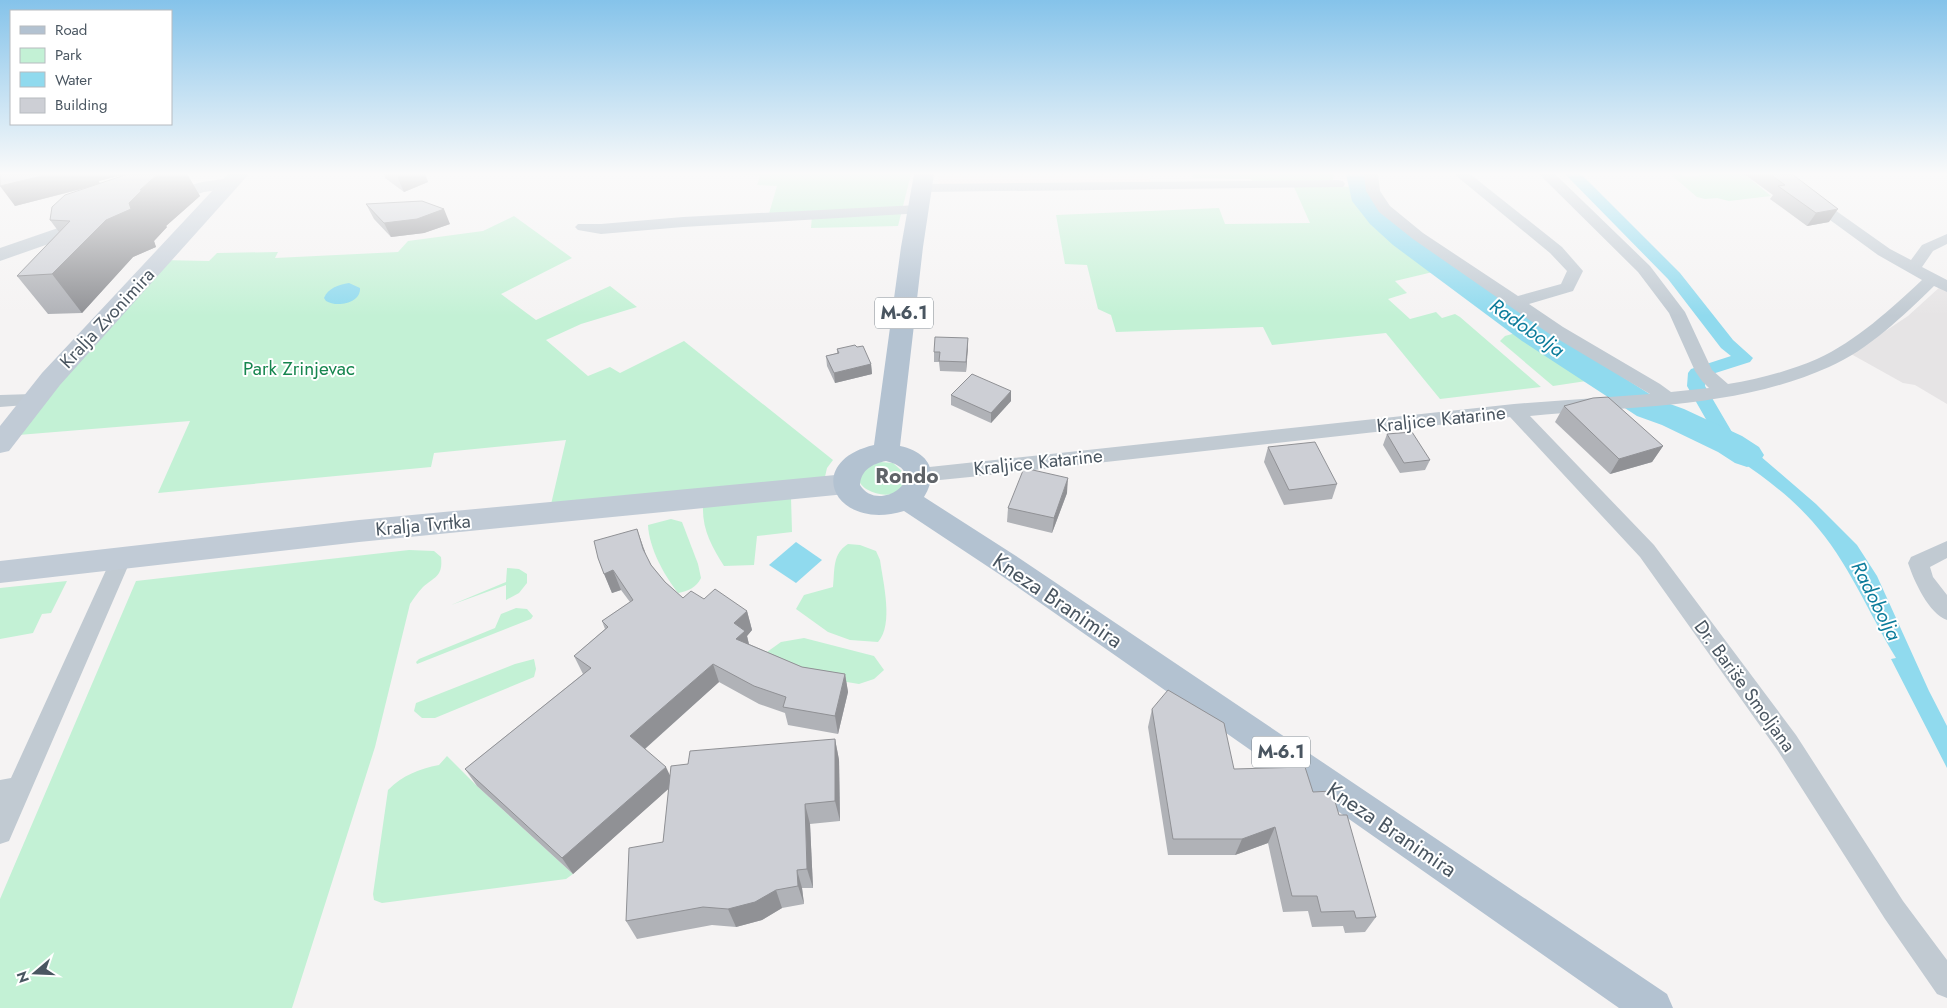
<svg xmlns="http://www.w3.org/2000/svg" width="1947" height="1008" viewBox="0 0 1947 1008" font-family="Jost,sans-serif">
<rect width="100%" height="100%" fill="#f5f3f3"/>
<!-- education -->
<path fill="#e6e4e5" d="M1941,286L1947,288V404L1915,385L1903,383L1851,354L1908,316Z"/>
<!-- medical -->
<path fill="#fce8e6" d="M939,174H1148L1151,182L937,186Z"/>
<!-- green -->
<g fill="#c3f1d5">
<path d="M738,174H911L898,226L811,228L812,215L768,217L777,186L757,185L760,176Z"/>
<path d="M1192,174H1334L1332,185L1258,186L1251,179L1194,178Z"/>
<path d="M1670,174H1681L1685,177L1709,174H1744L1771,196L1729,201L1717,198L1705,199L1697,197Z"/>
<path d="M1337,186L1352,187C1370,222 1404,250 1437,271L1395,281L1407,293L1388,299L1410,319L1436,312L1442,318L1455,314L1460,317L1541,387L1440,399L1386,333L1272,345L1263,327L1116,332L1111,315L1098,309L1087,265L1065,264L1056,215L1219,208L1225,224L1310,223L1294,187Z"/>
<path d="M514,216L572,258L501,294L536,320L610,286L637,307L581,324L546,340L588,376L610,367L620,373L684,341L833,460L827,468L824,481L549,513L566,440L434,453L431,467L158,493L190,421L6,436L161,260L209,261L217,253L278,252L275,258L398,252L408,241L483,231Z"/>
<path d="M1519,332L1593,380L1553,386L1500,341L1505,336Z"/>
<path d="M880,462L893,463L904,473C911,518 819,482 880,462Z"/>
<path d="M791,497L792,532L757,536L754,565L724,566C712,547 702,529 703,506Z"/>
<path d="M671,519L682,522L698,564L701,578C696,588 688,591 678,593C664,575 649,548 648,525Z"/>
<path d="M848,544L860,545L876,551L880,560C883,582 894,625 878,642L850,640L828,632L796,609L804,595L833,587C835,570 832,554 848,544Z"/>
<path d="M409,550L434,551L441,557C443,576 436,576 423,587C418,592 414,598 410,604L375,747L292,1008H0V899L136,581Z"/>
<path d="M507,568L519,569L527,574V583L519,593L506,600V585L451,605L506,582Z"/>
<path d="M67,581L51,613L42,614L33,633L0,639V588Z"/>
<path d="M516,608L527,609L533,616L531,619L417,664L416,662L419,659L495,628L501,614Z"/>
<path d="M804,638L874,656L884,670L874,679L859,684L798,674L767,652L781,642Z"/>
<path d="M534,659L536,669L534,677L435,718H422L414,711L416,703L515,664Z"/>
<path d="M447,756L477,786L573,874L566,879L382,903L374,900L373,894L388,790C403,775 419,769 439,765Z"/>
</g>
<!-- water -->
<g fill="#90daee">
<path d="M349,283L360,288C361,303 337,308 326,301L324,298C328,288 338,285 349,283Z"/>
<path d="M1724,425L1816,504L1857,545L1877,576L1929,691L1947,726V768L1891,659L1896,658C1868,612 1848,561 1812,521C1781,486 1739,460 1700,434Z"/>
<path d="M796,542L822,560L796,583L769,565Z"/>
</g>
<g fill="none" stroke-linecap="round" stroke-linejoin="round">
<!-- canal -->
<path fill="#90daee" fill-rule="evenodd" d="M1565,174H1581L1680,273L1733,340L1753,358L1750,362L1706,376L1705,386L1739,444L1737,449L1730,451L1723,449L1687,386L1688,373L1691,369L1731,356L1721,348L1668,279Z"/>
<!-- river -->
<path fill="#90daee" fill-rule="evenodd" d="M1346,174H1372L1378,200L1388,212L1413,233L1544,327L1659,400L1684,409L1742,436L1759,447L1764,455L1759,463L1747,467L1735,463L1718,452L1662,425L1637,416L1522,341L1393,245L1370,224L1352,201Z"/>
<!-- minor -->
<g fill="#c1cad2" fill-rule="evenodd">
<path d="M1364,174H1378L1380,191L1390,206L1423,233L1518,296L1561,284L1567,271L1550,253L1454,174H1470L1562,247L1583,271L1573,291L1529,304L1563,327L1660,384L1671,392L1709,388L1702,381L1695,371L1669,313L1638,272L1539,174H1555L1650,266L1685,312L1712,370L1728,384C1759,379 1789,371 1817,359C1856,341 1891,309 1922,280L1878,255L1767,174H1784L1890,249L1911,260L1922,245L1947,234V244L1933,251L1922,267L1947,280V292L1934,286C1903,316 1868,350 1829,367C1735,409 1630,406 1530,416L1654,545L1796,735L1903,901L1947,960V998L1937,994L1885,919L1778,751L1640,557L1510,417L970,477L920,482L913,480L910,475L913,470L920,468L1514,404L1650,394L1551,335L1413,239L1379,212L1366,191Z"/>
<path d="M1338,180L1343,181L1345,184L1343,187L922,192L917,191L915,188L917,185L922,184Z"/>
<path d="M918,205L923,207L926,210L923,213L683,227L601,234L578,230L575,227L578,224H601L683,217Z"/>
<path d="M33,394L39,396L42,400L39,404L0,407V395Z"/>
<path d="M1947,541V558L1930,567L1933,577L1947,595V620C1929,614 1914,581 1908,563L1911,557Z"/>
<path d="M122,549L129,551L132,557L9,841L0,844V780L11,778L112,557L115,551Z"/>
</g>
<!-- tertiary -->
<g fill="#c1cad2" fill-rule="evenodd">
<path d="M231,178L237,179L240,183L237,187L204,192L163,205L156,203L154,199L156,195L202,182Z"/>
<path d="M90,217L97,219L100,223L97,227L0,261V248Z"/>
</g>
<!-- secondary -->
<g fill="#c1cbd6" fill-rule="evenodd">
<path d="M228,174H249L60,385L9,451L0,453V426L42,373Z"/>
<path d="M846,474L856,477L860,484L856,491L846,494L359,542L0,583V561L359,520Z"/>
</g>
<!-- primary -->
<path fill="#b3c2d1" fill-rule="evenodd" d="M914,174H934L923,247L900,446C928,452 940,471 924,497L1019,558L1667,994L1673,1008H1619L999,574L904,511C834,532 802,462 874,445L901,247ZM886,461C935,473 879,516 860,485C861,470 872,464 886,461Z"/>
</g>
<!-- wall -->
<g fill="#b0b2b7">
<path d="M0,174H126L99,181V184L128,174H187L200,196L166,226L167,227L154,241L156,247L133,257L82,313L48,314L17,276L59,232L50,220L86,188L15,206Z"/>
<path d="M384,174H425L428,182L404,192L385,178Z"/>
<path d="M1744,174H1792L1829,222L1807,226L1770,199L1773,195Z"/>
<path d="M366,204L450,224L424,233L391,237L374,219Z"/>
<path d="M968,338L966,372L940,371L939,362H934V352Z"/>
<path d="M857,347L871,364L872,374L835,383L827,366L826,356L837,353V349Z"/>
<path d="M951,395L1011,401L991,423L951,405Z"/>
<path d="M1564,406L1663,446L1652,462L1610,474L1555,422Z"/>
<path d="M1387,434L1430,460L1425,470L1400,473L1383,445Z"/>
<path d="M1268,447L1337,484L1332,499L1284,505L1264,462Z"/>
<path d="M1067,493L1052,533L1007,522L1008,508Z"/>
<path d="M644,549L646,555L651,565L665,582L683,598L704,599L747,611L752,630L747,636L749,644L802,667L845,674L848,692L838,734L788,725L785,713L759,704L719,682L645,749L670,776L688,764L835,739L839,760L840,821L810,824L813,888H802L804,904L782,908L762,920L736,927L712,925L637,939L626,921L663,842L669,788L573,874L477,786L465,769L583,674L574,656L605,629L602,621L630,602L621,590L612,593L598,558Z"/>
<path d="M1152,709L1234,769L1313,792L1339,815L1376,917L1365,932L1345,933L1343,926L1312,927L1308,911L1283,912L1268,843L1235,855H1168L1148,727Z"/>
</g>
<!-- shaded-wall -->
<g fill="#909195">
<path d="M50,174H126L99,181L100,184L15,206L0,186Z"/>
<path d="M158,174H187L200,196L166,226L167,227L154,241L156,247L133,257L82,313L52,274L106,220L129,203L140,190Z"/>
<path d="M396,174H425L428,182L404,192Z"/>
<path d="M444,209L450,224L424,233L391,237L384,223Z"/>
<path d="M1838,209L1829,222L1807,226L1816,213Z"/>
<path d="M968,338V348L966,372V362Z"/>
<path d="M871,364L872,374L835,383L834,373Z"/>
<path d="M1011,391V401L991,423V413Z"/>
<path d="M1663,446L1652,462L1610,474L1619,459Z"/>
<path d="M1068,478L1067,493L1052,533L1054,518Z"/>
<path d="M637,529L644,549L650,569L643,549Z"/>
<path d="M613,570L621,590L612,593L604,574Z"/>
<path d="M747,611L752,630L747,636L750,649L736,639L734,623Z"/>
<path d="M713,664L719,682L639,754L630,736Z"/>
<path d="M845,674L848,692L838,734L835,716Z"/>
<path d="M835,739L839,760L840,821L835,801Z"/>
<path d="M666,767L674,784L573,874L562,858Z"/>
<path d="M805,804L810,824L813,888L807,869Z"/>
<path d="M1275,827L1268,843L1235,855L1242,839Z"/>
<path d="M797,870L802,888L804,904L798,886Z"/>
<path d="M776,890L782,908L762,920L736,927L728,909Z"/>
</g>
<!-- building -->
<g fill="#cdcfd5" stroke="#909195">
<path d="M0,174H50L0,186Z"/>
<path d="M128,174H158L140,190H142L129,203L131,209L106,220L52,274L17,276L70,221L50,220L52,207L65,195Z"/>
<path d="M1770,174H1792L1838,209L1816,213L1778,186L1785,185Z"/>
<path d="M422,201L444,209L417,219L384,223L366,204Z"/>
<path d="M935,337L968,338L966,362L939,361L940,352H934Z"/>
<path d="M855,345L857,347L863,346L871,364L834,373L826,356L839,353L837,349Z"/>
<path d="M972,374L1011,391L991,413L951,395Z"/>
<path d="M1608,397L1663,446L1619,459L1564,406L1593,398Z"/>
<path d="M1412,432L1430,460L1404,463L1387,434Z"/>
<path d="M1315,442L1337,484L1289,490L1268,447Z"/>
<path d="M1024,468L1068,478L1054,518L1008,508Z"/>
<path d="M637,529L643,549L651,565L665,582L683,598L691,591L704,599L715,589L747,611L734,623L745,631L736,639L802,667L845,674L835,716L783,707L786,697L754,686L713,664L630,736L666,767L562,858L465,769L591,668L574,656L608,627L602,621L633,600L613,570L604,574L598,558L594,541Z"/>
<path d="M1168,690L1224,723L1234,769L1305,767L1313,792L1332,791L1339,815H1347L1376,917L1356,918L1354,911L1321,912L1317,896H1292L1275,827L1242,839H1173L1152,709Z"/>
<path d="M835,739V801L805,804L807,869L797,870L798,886L776,890L755,902L728,909L703,907L626,921L629,848L663,842L671,766L688,764L690,751Z"/>
</g>
<!-- sky -->
<linearGradient id="sky" x2="0" y2="1"><stop stop-color="#85c3ea"/><stop offset="0.55" stop-color="#fafafa"/><stop offset="1" stop-color="#fafafa" stop-opacity="0"/></linearGradient>
<rect width="1947" height="316" fill="url(#sky)"/>
<g text-anchor="middle" dominant-baseline="central" stroke-width="4" stroke-linejoin="round" paint-order="stroke">
<!-- shield labels -->
<g fill="#fff" stroke="#808990" stroke-width="1">
<rect x="875" y="297.5" width="58" height="31" rx="4"/>
<rect x="1252" y="736.5" width="58" height="31" rx="4"/>
</g>
<g font-size="18" font-weight="bold" fill="#4a5661">
<text x="904" y="313">M-6.1</text>
<text x="1281" y="752">M-6.1</text>
</g>
<!-- street labels -->
<g font-size="19" fill="#4a5661" stroke="#fff">
<text transform="translate(107 318) rotate(-47)">Kralja Zvonimira</text>
<text transform="translate(1441 419) rotate(-6)">Kraljice Katarine</text>
<text transform="translate(1038 462) rotate(-6)">Kraljice Katarine</text>
<text transform="translate(423 525) rotate(-5)">Kralja Tvrtka</text>
<text transform="translate(1745 686) rotate(54)">Dr. Bariše Smoljana</text>
</g>
<!-- park labels -->
<g font-size="19" fill="#17864f" stroke="#fff">
<text x="299" y="368">Park Zrinjevac</text>
</g>
<!-- water labels -->
<g font-size="20" font-style="italic" fill="#0c7c9b" stroke="#fff">
<text transform="translate(1527 328) rotate(35)">Radobolja</text>
<text transform="translate(1876 601) rotate(63)">Radobolja</text>
</g>
<!-- quarter labels -->
<g font-size="21" font-weight="bold" fill="#5f6368" stroke="#fff">
<text x="907" y="476">Rondo</text>
</g>
<!-- near-street labels -->
<g font-size="22" fill="#4a5661" stroke="#fff">
<text transform="translate(1058 600) rotate(34)">Kneza Branimira</text>
<text transform="translate(1392 829) rotate(34)">Kneza Branimira</text>
</g>
</g>
<!-- legend -->
<rect x="10" y="10" width="162" height="115" fill="#ffffff" stroke="#b7bbc0"/>
<rect x="20" y="26" width="25" height="8" fill="#b3c2d1" stroke="#b7bbc0"/>
<text x="55" y="35" font-size="15" fill="#4a5661">Road</text>
<rect x="20" y="48" width="25" height="15" fill="#c3f1d5" stroke="#b7bbc0"/>
<text x="55" y="60" font-size="15" fill="#4a5661">Park</text>
<rect x="20" y="72" width="25" height="15" fill="#90daee" stroke="#b7bbc0"/>
<text x="55" y="85" font-size="15" fill="#4a5661">Water</text>
<rect x="20" y="98" width="25" height="15" fill="#cdcfd5" stroke="#b7bbc0"/>
<text x="55" y="110" font-size="15" fill="#4a5661">Building</text>
<!-- north arrow -->
<g transform="translate(35 973) rotate(251)" stroke="#ffffff" stroke-width="4" paint-order="stroke">
<path d="M0-4L9 19L0 12L-9 19Z" fill="#4a5661"/>
<text y="-8" font-size="14" font-weight="bold" text-anchor="middle" fill="#4a5661">N</text>
</g>
</svg>
